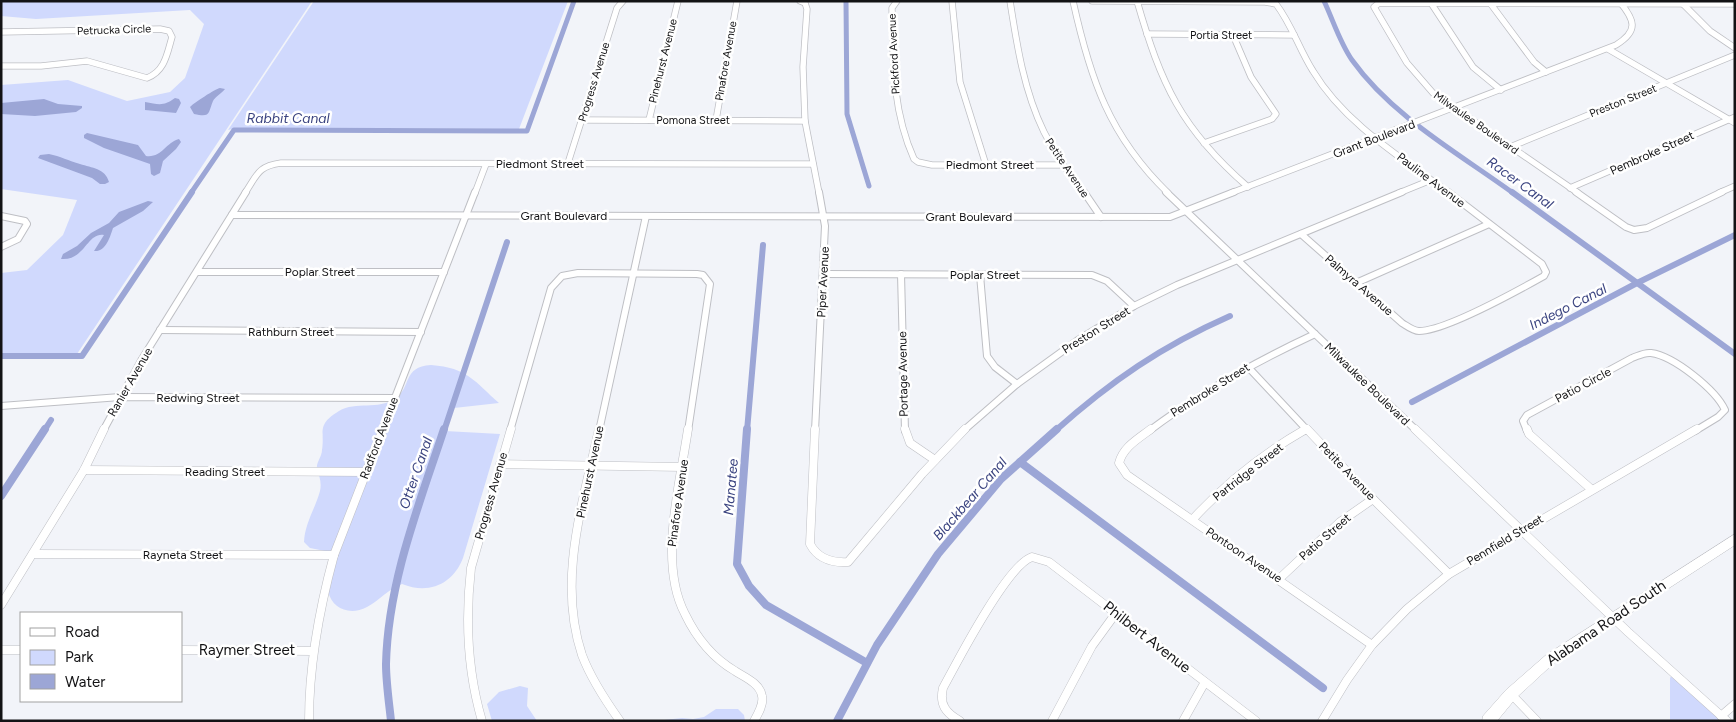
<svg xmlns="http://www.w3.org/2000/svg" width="1736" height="722" viewBox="0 0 1736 722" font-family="Figtree,sans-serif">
<rect width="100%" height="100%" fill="#f2f4f9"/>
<!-- green -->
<g fill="#d0d9fd">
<path d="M1,1H312L75,357L1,356V273L27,270L63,235L77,200L1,189V85L68,80L127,101L170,92L185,78L204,24L190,10L36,19L1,16Z"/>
<path d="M314,1H568L519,129L236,128L228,130Z"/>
<path d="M431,365C468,368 474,381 499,403L454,408L445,431L500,434L463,558C453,584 429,595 402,584C388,589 380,600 367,607C350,616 332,609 328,591C325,580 329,563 330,552L310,548L304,542C305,523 315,509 320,491C322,482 319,476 317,469C316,462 322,457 322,450C325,431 316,425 339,411C356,401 378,410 395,399C412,387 402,367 431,365Z"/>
<path d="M1673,673L1729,721H1670V678Z"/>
<path d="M520,686L528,688L527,706L537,721H492L487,704L499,692Z"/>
<path d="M716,709H738L744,715L745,721H655L682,718L693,719L704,717Z"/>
</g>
<!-- water -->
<g fill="#9ca6d6">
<path d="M220,88L225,89C222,93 215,97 213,101C208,113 211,118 194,114L190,107C194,103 215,89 220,88Z"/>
<path d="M175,98L179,99L181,103L176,113L145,110V102C158,104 163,107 175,98Z"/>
<path d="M44,99L58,104L82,106V108L76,112L35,116L1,114V103Z"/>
<path d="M87,133L138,145L146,156C162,158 165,143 179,139L181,142L176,149L163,161L160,173L154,176L151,174L150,164L104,148L84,138V135Z"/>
<path d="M49,154C60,156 69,161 80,164C92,168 105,168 109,182L105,184H100L92,178L38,158L40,155Z"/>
<path d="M148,201L153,202L143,211L113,228C110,237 106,252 94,251L104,235C87,232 85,261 61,259L63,254L77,246L91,233L109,223L119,212Z"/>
</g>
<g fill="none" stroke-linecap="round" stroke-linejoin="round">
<!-- canal-far2 -->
<g stroke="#9ca6d6" stroke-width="5">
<path d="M846,1L847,114L869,186"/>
<path d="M1324,1C1333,20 1340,43 1352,60C1392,116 1458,153 1513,193"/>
<path d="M191,193L234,130L527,131L574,1"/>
</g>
<!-- canal-far1 -->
<g stroke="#9ca6d6" stroke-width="6">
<path d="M1512,192L1735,354"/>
<path d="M1,356H82L192,192"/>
<path d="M1412,402L1637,283L1735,235"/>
<path d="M44,431L51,420"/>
<path d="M444,431L507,242"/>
<path d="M747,431L763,245"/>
<path d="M1055,431C1111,381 1162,346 1230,316"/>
</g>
<!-- canal -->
<g stroke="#9ca6d6" stroke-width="8">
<path d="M747,429L737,564L749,586L766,605L867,663"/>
<path d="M1020,462L1323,688"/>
<path d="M1,496L45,429"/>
<path d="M391,721C389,702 386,682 386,664C388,582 419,505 444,429"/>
<path d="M837,721L877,645L938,554L1001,479L1057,429"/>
</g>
<defs>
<g id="street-far2">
<path d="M800,1L805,3L807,9L803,67L805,121L819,193"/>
<path d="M897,1L892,8C893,60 892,110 914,159L918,162L932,165H1062"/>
<path d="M952,1L960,82L986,165"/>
<path d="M1010,1C1017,46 1024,91 1044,132C1055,154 1069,174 1084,193"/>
<path d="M1073,1C1090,78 1109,136 1168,193"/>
<path d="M1092,1L1265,2L1276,4C1292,25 1299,49 1313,71C1344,123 1402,158 1449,193"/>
<path d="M1137,1C1161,84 1181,129 1248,187"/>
<path d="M1431,3L1473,67L1501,90"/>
<path d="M1490,3L1534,62L1546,72"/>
<path d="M1682,3L1710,31L1735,48"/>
<path d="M1,32L160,29L169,31L172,37C167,54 165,71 147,78L87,61L41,66H1"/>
<path d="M1147,34L1294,35"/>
<path d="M1608,49L1735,123"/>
<path d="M582,120L805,121"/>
<path d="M649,120L678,1"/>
<path d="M716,120L737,1"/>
<path d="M1204,143L1272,119L1276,114L1251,77L1233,35"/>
<path d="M1510,147L1735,55"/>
<path d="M568,163L617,8L623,1"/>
<path d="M1570,188L1735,117"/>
<path d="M245,193C257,175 258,166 281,163L813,164"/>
<path d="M475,193L486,164"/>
<path d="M1231,193L1616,45C1639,31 1635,20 1619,1"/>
<path d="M1399,193L1431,180"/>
<path d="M1578,193L1433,93L1407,63L1374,7L1379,3L1735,4"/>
<path d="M1719,193L1735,186"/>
</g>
<g id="street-far1">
<path d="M1084,192L1101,217"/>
<path d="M1166,192L1417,431"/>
<path d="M1576,192L1626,227L1634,230L1647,228L1722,192"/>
<path d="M232,215L1170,217L1234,192"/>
<path d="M1,216L25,221L27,224L18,239L1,247"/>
<path d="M1301,234L1402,323C1407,326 1413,331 1419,331C1445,331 1519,290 1544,276L1546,272L1542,264L1448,192"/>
<path d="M197,272H444"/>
<path d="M824,274L1092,275L1107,281L1134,306"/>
<path d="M901,274L905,431"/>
<path d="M980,275L987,356L995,367L1017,384"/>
<path d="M1356,283L1489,224"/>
<path d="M160,330L421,332"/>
<path d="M1248,367L1308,431"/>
<path d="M1,406L120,397L395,398"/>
<path d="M103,431L142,359L246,192"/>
<path d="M382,431L475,192"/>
<path d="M510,431L551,288L562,276L578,273L697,274L703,275L710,284L688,431"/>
<path d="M599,431L646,216"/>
<path d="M815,431L825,226L819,192"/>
<path d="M963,431L1017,384L1078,340L1134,306L1177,285L1402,192"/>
<path d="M1149,431C1201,392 1257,361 1315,334"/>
<path d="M1304,431L1307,429"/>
<path d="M1527,431L1523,421L1527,415L1632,358C1638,356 1644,352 1651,353C1674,356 1716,390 1725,410L1718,417L1695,431"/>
</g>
<g id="street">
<path d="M599,429C583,503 557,580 582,655C591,679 605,700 620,721"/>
<path d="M688,429C680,484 658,563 685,614C696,637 713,658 735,671C744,677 760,683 762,696C764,704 758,714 754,721"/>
<path d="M815,429L810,544C818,559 832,563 848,562L922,474L965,429"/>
<path d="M905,429L910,443L935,460"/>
<path d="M1151,429C1138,439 1123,447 1119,463L1127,475L1372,645"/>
<path d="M1307,429L1373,499L1449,574"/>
<path d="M1415,429L1628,632L1727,721"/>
<path d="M1527,429L1529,434L1591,489"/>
<path d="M500,464L683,467"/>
<path d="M84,470L366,472"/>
<path d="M1193,519C1226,483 1264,453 1306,429"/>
<path d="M33,554L334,555"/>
<path d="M1279,579L1340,522L1373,499"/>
<path d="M1,605L84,470L104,429"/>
<path d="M1,650H21"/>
<path d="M181,650L312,651"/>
<path d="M1511,694L1537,721"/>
<path d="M1721,716L1735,704"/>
<path d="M309,721C309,664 319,610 334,555L383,429"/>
<path d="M482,721C467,670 465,621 471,568L511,429"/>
<path d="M960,721C946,713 939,705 943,688C957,662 1007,565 1032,557L1049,562L1256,721"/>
<path d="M1052,721L1092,646L1116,613"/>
<path d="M1183,721L1205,682"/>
<path d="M1322,721L1347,680L1372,645L1407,609L1449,574L1697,429"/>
</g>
<path id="secondary" d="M1735,534V545L1554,663L1516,698L1497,721H1482L1483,716L1506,690L1546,655Z"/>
</defs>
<!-- street-far2 casing -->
<use href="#street-far2" stroke="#bebfc4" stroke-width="7"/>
<!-- street-far1 casing -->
<use href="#street-far1" stroke="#bebfc4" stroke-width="8"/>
<!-- street casing -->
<use href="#street" stroke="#bebfc4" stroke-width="9"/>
<!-- secondary casing -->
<use href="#secondary" stroke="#bebfc4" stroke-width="1"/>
<!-- street-far2 -->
<use href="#street-far2" stroke="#fff" stroke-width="5.5"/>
<!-- street-far1 -->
<use href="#street-far1" stroke="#fff" stroke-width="6"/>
<!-- street -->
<use href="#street" stroke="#fff" stroke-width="8"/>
<!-- secondary -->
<use href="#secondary" fill="#fff" fill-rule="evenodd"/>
</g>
<g text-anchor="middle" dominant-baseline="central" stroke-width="5" stroke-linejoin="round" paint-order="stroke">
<!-- far-street labels -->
<g font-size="11" fill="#131315" stroke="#fff">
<text transform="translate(114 30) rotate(-2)">Petrucka Circle</text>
<text x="1221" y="35">Portia Street</text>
<text transform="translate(894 54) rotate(-93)">Pickford Avenue</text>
<text transform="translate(663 61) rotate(-76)">Pinehurst Avenue</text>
<text transform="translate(726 61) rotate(-80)">Pinafore Avenue</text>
<text transform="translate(594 82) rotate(-73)">Progress Avenue</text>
<text transform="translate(1623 101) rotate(-22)">Preston Street</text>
<text x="693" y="120">Pomona Street</text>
<text transform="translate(1476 123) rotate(35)">Milwaulee Boulevard</text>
<text transform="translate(1067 168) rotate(56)">Petite Avenue</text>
</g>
<!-- street labels -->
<g font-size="12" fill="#131315" stroke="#fff">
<text transform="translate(1374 139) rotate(-21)">Grant Boulevard</text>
<text transform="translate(1652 153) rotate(-24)">Pembroke Street</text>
<text x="540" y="164">Piedmont Street</text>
<text x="990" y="165">Piedmont Street</text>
<text transform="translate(1431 180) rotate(37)">Pauline Avenue</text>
<text x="564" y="216">Grant Boulevard</text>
<text x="969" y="217">Grant Boulevard</text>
<text x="320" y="272">Poplar Street</text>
<text x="985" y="275">Poplar Street</text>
<text transform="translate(823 282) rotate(-87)">Piper Avenue</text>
<text transform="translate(1359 285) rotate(41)">Palmyra Avenue</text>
<text transform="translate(1096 330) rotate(-32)">Preston Street</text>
<text x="291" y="332">Rathburn Street</text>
<text transform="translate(903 374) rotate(-91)">Portage Avenue</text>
<text transform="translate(130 382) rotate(-60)">Ranier Avenue</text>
<text transform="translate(1367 384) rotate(44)">Milwaukee Boulevard</text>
<text transform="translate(1583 385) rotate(-28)">Patio Circle</text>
<text transform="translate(1210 390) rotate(-32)">Pembroke Street</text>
<text x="198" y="398">Redwing Street</text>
<text transform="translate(379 438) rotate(-69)">Radford Avenue</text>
<text transform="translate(1347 471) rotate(46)">Petite Avenue</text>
<text x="225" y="472">Reading Street</text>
<text transform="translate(590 472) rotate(-78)">Pinehurst Avenue</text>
<text transform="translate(1248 472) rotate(-38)">Partridge Street</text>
<text transform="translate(491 496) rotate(-74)">Progress Avenue</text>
<text transform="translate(678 503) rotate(-82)">Pinafore Avenue</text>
<text transform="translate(1325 537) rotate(-41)">Patio Street</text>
<text transform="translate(1505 540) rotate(-31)">Pennfield Street</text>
<text x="183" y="555">Rayneta Street</text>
<text transform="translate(1244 555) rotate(34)">Pontoon Avenue</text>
</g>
<!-- water labels -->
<g font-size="14" font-style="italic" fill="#3b4480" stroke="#fff">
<text x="288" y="118">Rabbit Canal</text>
<text transform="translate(1520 183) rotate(36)">Racer Canal</text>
<text transform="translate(1568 307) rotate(-27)">Indego Canal</text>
<text transform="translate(416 473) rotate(-71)">Otter Canal</text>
<text transform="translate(731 487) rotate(-85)">Manatee</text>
<text transform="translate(970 499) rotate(-49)">Blackbear Canal</text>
</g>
<!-- near-street labels -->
<g font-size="15" fill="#131315" stroke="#fff">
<text transform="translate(1606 623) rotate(-34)">Alabama Road South</text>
<text transform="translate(1147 637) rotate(38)">Philbert Avenue</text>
<text x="247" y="650">Raymer Street</text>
</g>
</g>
<!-- border -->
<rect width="1736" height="722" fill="none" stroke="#131315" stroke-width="5"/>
<!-- legend -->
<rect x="20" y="612" width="162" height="90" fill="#ffffff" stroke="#a1a1a1"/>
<rect x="30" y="628" width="25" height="8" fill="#ffffff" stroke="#a1a1a1"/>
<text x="65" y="637" font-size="15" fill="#131315">Road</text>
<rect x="30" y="650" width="25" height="15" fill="#d0d9fd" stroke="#a1a1a1"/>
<text x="65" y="662" font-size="15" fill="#131315">Park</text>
<rect x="30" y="674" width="25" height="15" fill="#9ca6d6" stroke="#a1a1a1"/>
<text x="65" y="687" font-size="15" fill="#131315">Water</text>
</svg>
